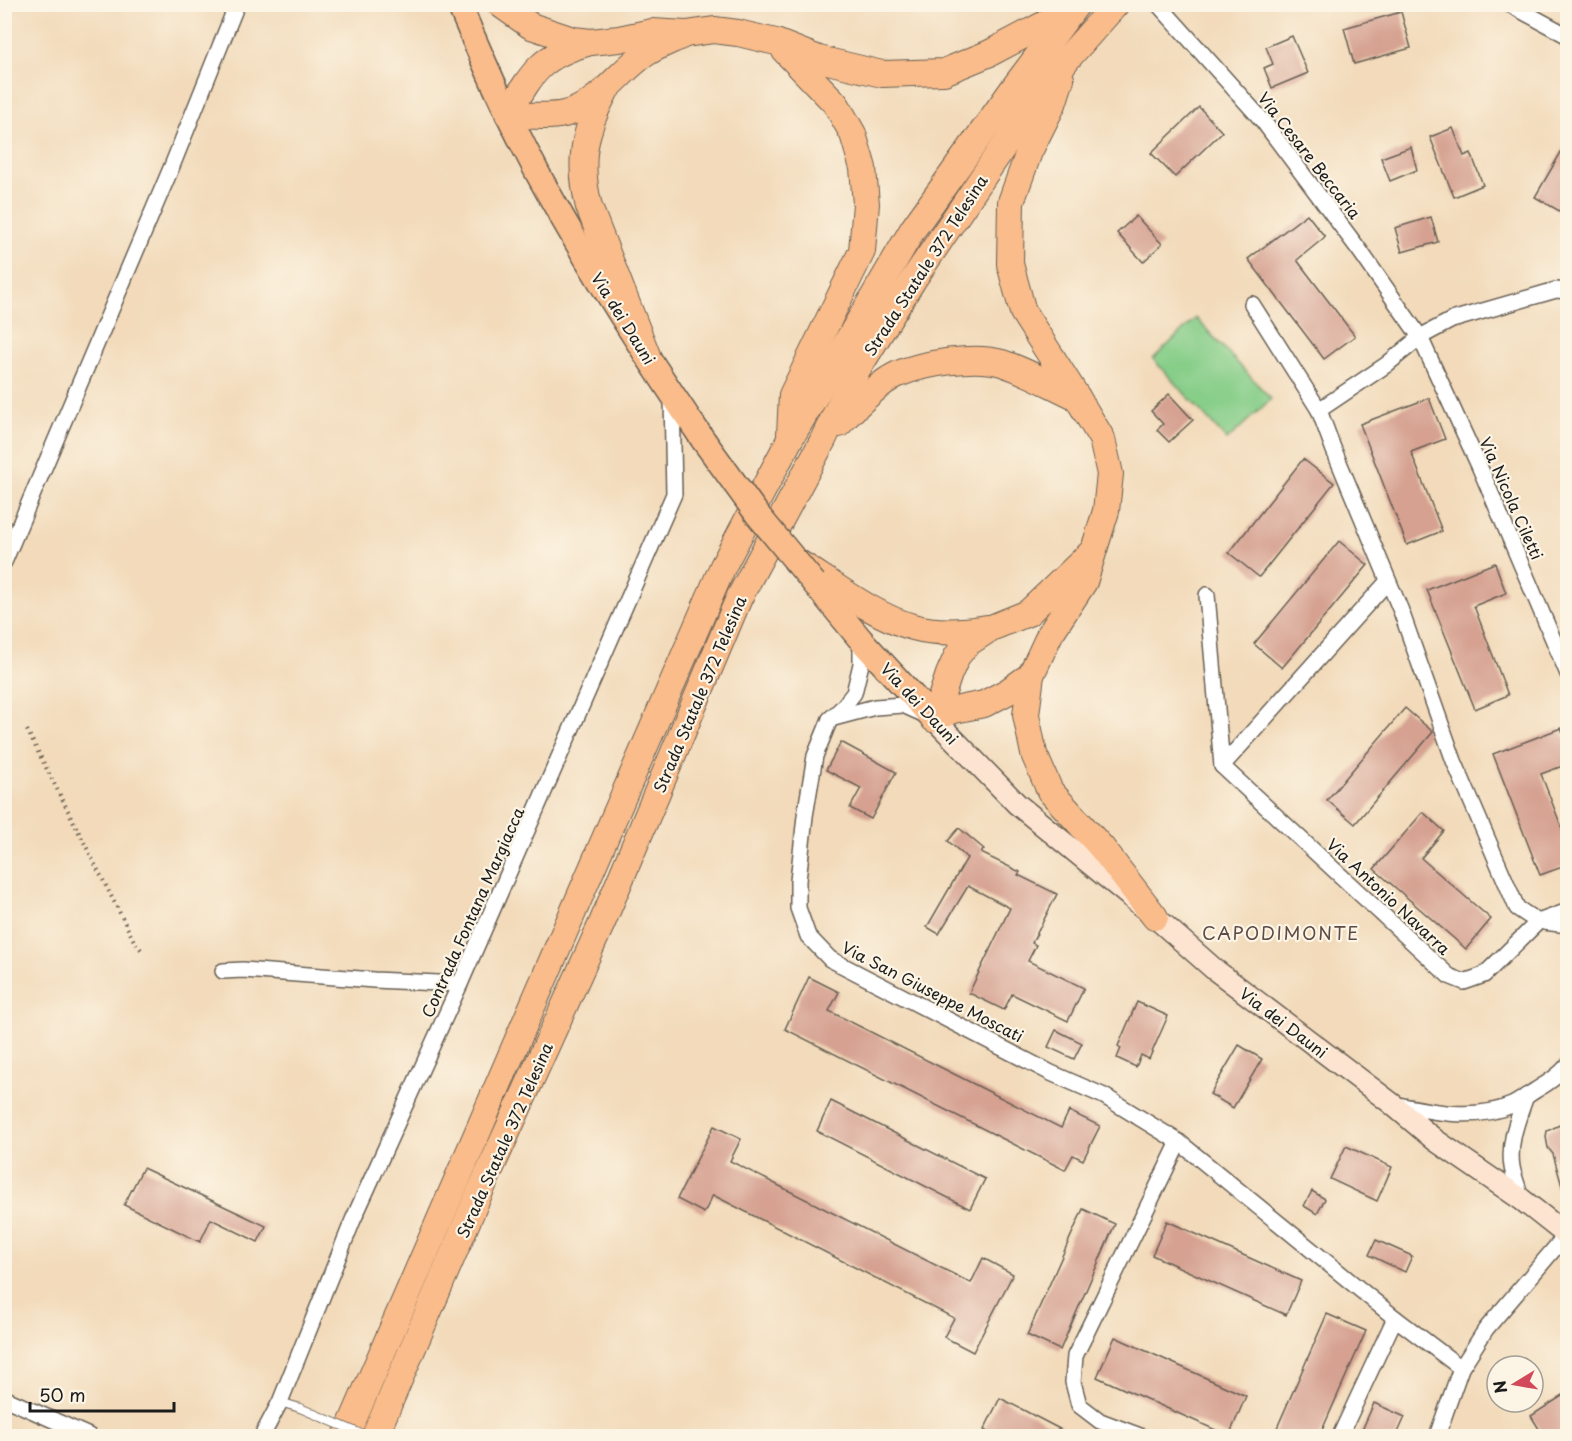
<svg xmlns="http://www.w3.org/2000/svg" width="1572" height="1441" viewBox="0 0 1572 1441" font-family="'Playpen Sans',sans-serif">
<rect width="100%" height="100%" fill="#fcf5e5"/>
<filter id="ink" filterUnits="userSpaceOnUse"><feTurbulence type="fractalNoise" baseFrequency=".0167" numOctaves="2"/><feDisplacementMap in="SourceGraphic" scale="12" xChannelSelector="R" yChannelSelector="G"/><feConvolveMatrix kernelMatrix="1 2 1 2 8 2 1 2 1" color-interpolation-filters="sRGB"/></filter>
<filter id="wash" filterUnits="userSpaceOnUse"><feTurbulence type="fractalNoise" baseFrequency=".008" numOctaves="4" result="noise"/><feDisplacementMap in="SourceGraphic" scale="24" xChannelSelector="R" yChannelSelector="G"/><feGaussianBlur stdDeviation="1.35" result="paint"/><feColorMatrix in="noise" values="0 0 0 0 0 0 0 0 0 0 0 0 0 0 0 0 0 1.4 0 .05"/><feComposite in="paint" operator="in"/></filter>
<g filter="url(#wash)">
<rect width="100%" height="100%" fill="#f2daba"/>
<!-- green -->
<path fill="#87ce89" stroke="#527552" stroke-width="1.5" d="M1196,318L1271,399L1227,440L1153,359Z"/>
<g id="blocks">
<!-- building -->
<g fill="#d6a191">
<path d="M1401,12L1411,48L1354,64L1344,28Z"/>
<path d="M1292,36L1308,73L1272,88L1264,68L1273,64L1266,47Z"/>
<path d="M1199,107L1222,132L1175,177L1151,153Z"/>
<path d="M1453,128L1464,156L1471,153L1483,185L1454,197L1430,137Z"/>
<path d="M1568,140V216L1535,197Z"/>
<path d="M1411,147L1417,170L1390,181L1381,158Z"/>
<path d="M1307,214L1325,237L1297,260L1355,336L1324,359L1248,259Z"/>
<path d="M1136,216L1162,244L1143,262L1117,233Z"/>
<path d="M1431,217L1438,242L1402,252L1395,228Z"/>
<path d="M1169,394L1193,420L1169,442L1157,430L1163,424L1151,411Z"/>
<path d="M1429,398L1445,439L1411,452L1442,531L1407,545L1360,424Z"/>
<path d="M1303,459L1334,483L1259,577L1229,553Z"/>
<path d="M1339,541L1368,565L1282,668L1254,644Z"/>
<path d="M1495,563L1506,593L1474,606L1508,695L1475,709L1427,590Z"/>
<path d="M1405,708L1433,732L1355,824L1327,800Z"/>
<path d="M1561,728L1568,744V764L1541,774L1568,844V865L1540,875L1493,754Z"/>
<path d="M841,742L896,772L871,819L850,808L861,788L826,770Z"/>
<path d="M1423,812L1444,831L1421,858L1491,919L1466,949L1374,869Z"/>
<path d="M959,828L984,849L981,853L1020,872L1018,875L1057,894L1032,943L1036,945L1028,961L1084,988L1068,1021L1012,994L1004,1010L969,993L1010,908L968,886L939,934L927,927L967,858L948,841Z"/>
<path d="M809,977L839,992L829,1011L1061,1128L1069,1111L1100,1126L1083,1160L1073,1155L1065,1170L785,1029Z"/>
<path d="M1137,1002L1168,1016L1149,1059L1141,1055L1136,1067L1117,1058L1121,1048L1118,1046Z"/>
<path d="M1056,1030L1082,1043L1074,1059L1048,1047Z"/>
<path d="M1239,1045L1262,1059L1233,1108L1210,1094Z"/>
<path d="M831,1101L985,1179L970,1209L817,1131Z"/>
<path d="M1568,1121V1189L1563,1190L1553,1154L1548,1148L1546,1137L1547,1131Z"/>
<path d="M714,1126L741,1139L730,1161L971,1283L983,1258L1013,1274L973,1352L944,1337L954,1318L713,1195L704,1213L677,1199Z"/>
<path d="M1346,1146L1392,1167L1377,1201L1330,1179Z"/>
<path d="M143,1168L266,1226L258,1242L211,1219L200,1242L124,1205Z"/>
<path d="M1312,1191L1325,1199L1317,1214L1304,1206Z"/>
<path d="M1083,1209L1115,1224L1060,1350L1027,1335Z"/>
<path d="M1167,1221L1301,1281L1286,1315L1152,1255Z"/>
<path d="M1376,1240L1412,1256L1405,1272L1369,1255Z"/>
<path d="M1327,1314L1366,1331L1319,1437H1273Z"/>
<path d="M1115,1337L1246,1396L1229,1436L1097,1377Z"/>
<path d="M1568,1392V1437H1544L1531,1416Z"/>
<path d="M1000,1398L1075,1437H996L984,1430Z"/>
<path d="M1374,1403L1405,1417L1396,1437H1359Z"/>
</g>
</g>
</g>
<g filter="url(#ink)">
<use href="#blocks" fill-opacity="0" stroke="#675e53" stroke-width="1.5"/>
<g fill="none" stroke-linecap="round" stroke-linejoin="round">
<defs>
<path id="service" d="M280,1402L300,1408"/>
<g id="minor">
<path d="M1158,4L1263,121L1360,251L1420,337L1480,468L1568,674"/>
<path d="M1509,4L1568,36"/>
<path d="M1252,304L1319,410"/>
<path d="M4,562L172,166L237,4"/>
<path d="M1207,595L1222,766L1449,976L1464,982L1484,975L1538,922L1568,911"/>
<path d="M861,640V664L854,693L843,707L830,719L815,756L805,816L798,881V908L808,936L830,959L1051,1073L1104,1096L1179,1142L1395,1318L1461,1368"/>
<path d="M830,719L875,707L903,705L923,714"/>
<path d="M1222,766L1388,581"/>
<path d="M1538,922L1517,908L1454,761L1401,611L1333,448L1319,410L1386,365L1420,337L1452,320L1556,290L1568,291"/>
<path d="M1544,922L1568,925"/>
<path d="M223,971L243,970L374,980L460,984"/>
<path d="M1394,1104C1432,1112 1475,1121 1512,1105C1520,1101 1528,1095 1536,1090C1548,1083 1559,1076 1568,1065"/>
<path d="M1521,1199C1519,1188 1514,1178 1512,1167C1508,1142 1518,1119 1526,1096"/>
<path d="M4,1398L89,1436"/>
<path d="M262,1436L280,1402L353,1220L460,984L674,494L672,397"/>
<path d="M1140,1436L1100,1421L1079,1405L1073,1382L1075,1356L1179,1142"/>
<path d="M1340,1436L1395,1318"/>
<path d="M1437,1436L1461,1368L1486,1329L1566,1235"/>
</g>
<path id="secondary" d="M934,719L1017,804L1155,917L1214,969L1391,1103L1435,1140L1521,1199L1568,1236"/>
<g id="primary">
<path d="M459,4C483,62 509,119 538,174C588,266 645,355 704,441"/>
<path d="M814,583L861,640L934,719"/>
</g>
<g id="trunk">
<path d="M500,4L531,26L573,40L591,42L619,39L652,32L686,34L714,30L738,33L776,42L819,59L882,74L944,72L990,53L1045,24L1064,10"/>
<path d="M587,43C540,56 532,73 508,114C527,115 546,118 564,114C599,106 617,73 645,54C657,46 671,41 683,35"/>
<path d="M785,51L836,104L853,134L863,168L866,204L862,251L792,395L790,434"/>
<path d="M1061,79L1053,104L1029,152L1011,202L1010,264L1023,312L1077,397L1102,439L1110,474L1106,511L1084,582L1050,634L1031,675L1026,715L1034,754L1050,791L1102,848L1155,917"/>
<path d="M605,92C583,132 578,163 589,207L647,355"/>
<path d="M839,424C854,408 878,383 898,374C924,363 975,355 1002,363C1027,371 1053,386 1077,397"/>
<path d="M796,561C832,583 873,616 913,627C938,634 963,632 987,628"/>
<path d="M934,719L949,674L957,656L968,643L991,628L1028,613L1092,552"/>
<path d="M934,719L954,710L984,704L1007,692L1031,675"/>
<path d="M346,1436L723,566L790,439L913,229L1013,89L1077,4"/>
<path d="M375,1436L479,1194L602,923L739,598L822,442L857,370L913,280L1033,103L1068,58L1116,4"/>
</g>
</defs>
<!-- service casing -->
<use href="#service" stroke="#675e53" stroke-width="10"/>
<!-- minor casing -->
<use href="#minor" stroke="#675e53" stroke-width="18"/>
<!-- secondary casing -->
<use href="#secondary" stroke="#675e53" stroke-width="24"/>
<!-- primary casing -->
<use href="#primary" stroke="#675e53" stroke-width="27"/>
<!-- trunk casing -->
<use href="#trunk" stroke="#675e53" stroke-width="28"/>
<!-- path -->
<path stroke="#675e53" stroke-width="4" stroke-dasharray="1.5 4.5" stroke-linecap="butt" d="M27,730L134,941L143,952"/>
<!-- service -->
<use href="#service" stroke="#fff" stroke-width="8"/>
<!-- minor -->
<use href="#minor" stroke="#fff" stroke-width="15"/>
<!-- secondary -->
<use href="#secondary" stroke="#fde4d0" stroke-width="21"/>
<!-- primary -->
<use href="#primary" stroke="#f9bc8a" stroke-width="24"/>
<!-- trunk -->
<use href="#trunk" stroke="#f9bc8a" stroke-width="26"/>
<defs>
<path id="service-bridge" d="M300,1408L366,1436"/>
<path id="primary-bridge" d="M704,441L757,514L814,583"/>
</defs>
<!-- service-bridge casing -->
<use href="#service-bridge" stroke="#675e53" stroke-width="10" stroke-linecap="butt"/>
<!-- primary-bridge casing -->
<use href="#primary-bridge" stroke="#675e53" stroke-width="27" stroke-linecap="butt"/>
<!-- service-bridge -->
<use href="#service-bridge" stroke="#fff" stroke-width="8"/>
<!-- primary-bridge -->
<use href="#primary-bridge" stroke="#f9bc8a" stroke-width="24"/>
</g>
</g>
<g text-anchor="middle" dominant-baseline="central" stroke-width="4.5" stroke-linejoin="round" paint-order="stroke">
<!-- street labels -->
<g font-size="16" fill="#1c1c1c" stroke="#fcf5e5">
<text transform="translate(1310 155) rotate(52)">Via Cesare Beccaria</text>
<text transform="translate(925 265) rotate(-57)">Strada Statale 372 Telesina</text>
<text transform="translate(624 318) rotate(58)">Via dei Dauni</text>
<text transform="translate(1512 498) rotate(66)">Via Nicola Ciletti</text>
<text transform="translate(699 694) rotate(-67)">Strada Statale 372 Telesina</text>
<text transform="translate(920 703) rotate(47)">Via dei Dauni</text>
<text transform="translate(1389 896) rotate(43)">Via Antonio Navarra</text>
<text transform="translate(472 912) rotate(-66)">Contrada Fontana Margiacca</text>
<text transform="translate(933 991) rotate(27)">Via San Giuseppe Moscati</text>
<text transform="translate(1284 1022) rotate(37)">Via dei Dauni</text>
<text transform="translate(504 1140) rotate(-66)">Strada Statale 372 Telesina</text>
</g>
<!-- neighbourhood labels -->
<g font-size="18" letter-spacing="1.5" fill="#5d4b45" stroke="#fcf5e5">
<text x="1281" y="932">CAPODIMONTE</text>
</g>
</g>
<!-- margin -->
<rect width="1572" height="1441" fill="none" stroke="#fcf5e5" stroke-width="24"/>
<!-- north arrow -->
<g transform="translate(1515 1384) rotate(259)"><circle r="28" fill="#fcf5e5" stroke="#a29e95" stroke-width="1.5"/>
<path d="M0-4.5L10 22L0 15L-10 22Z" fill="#d1495b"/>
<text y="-9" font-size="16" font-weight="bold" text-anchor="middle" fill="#1c1c1c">N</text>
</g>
<!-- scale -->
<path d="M30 1402v9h144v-9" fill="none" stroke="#1c1c1c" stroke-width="3"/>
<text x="39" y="1402" font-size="18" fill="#1c1c1c" stroke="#fcf5e5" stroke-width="4.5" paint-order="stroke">50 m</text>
</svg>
